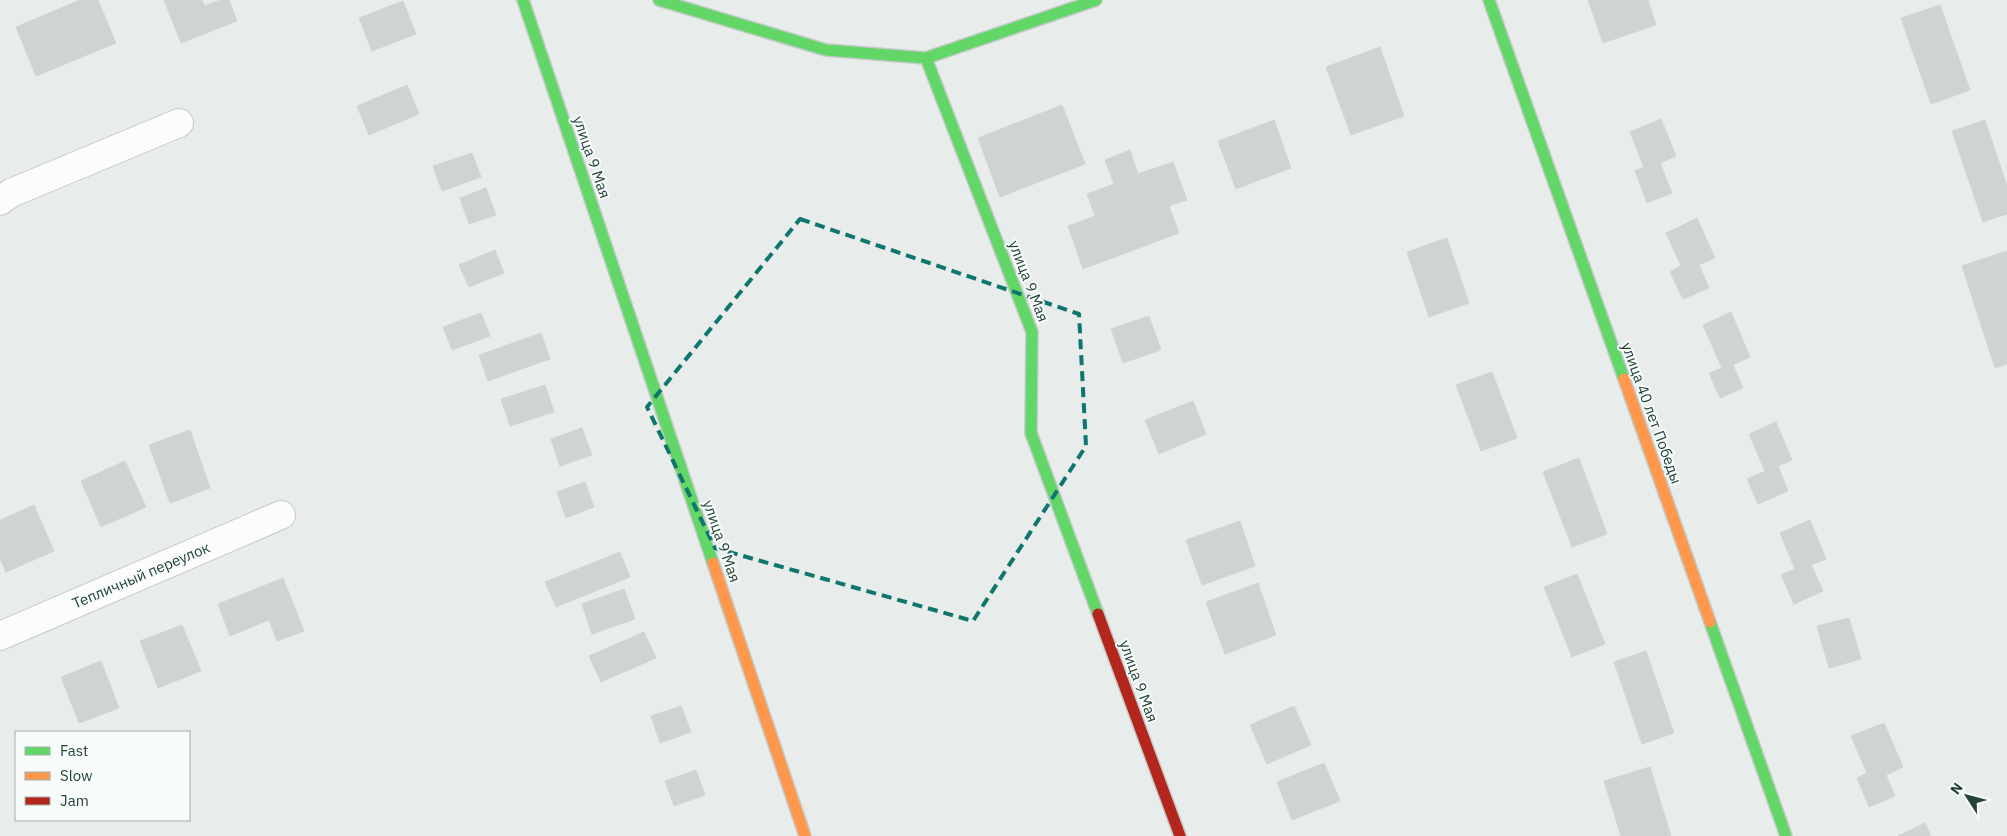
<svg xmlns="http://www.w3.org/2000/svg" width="2007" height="836" viewBox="0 0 2007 836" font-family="'IBM Plex Sans',sans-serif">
<rect width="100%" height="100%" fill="#e8edeb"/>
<!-- building -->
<g fill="#cfd4d2" stroke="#d1d6d4">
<path d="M80,0H98L116,43L36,76L16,27Z"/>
<path d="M164,0H202L205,6L220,0H229L237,21L181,43Z"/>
<path d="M1588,0H1648L1656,25L1603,43Z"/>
<path d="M403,1L416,34L372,51L359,18Z"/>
<path d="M1940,5L1970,90L1931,104L1901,18Z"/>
<path d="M1380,47L1404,116L1351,135L1326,67Z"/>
<path d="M407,85L419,114L369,135L357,106Z"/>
<path d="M1062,105L1085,164L1000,197L978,138Z"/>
<path d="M1661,119L1676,156L1660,163L1672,193L1647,203L1635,171L1644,167L1630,132Z"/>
<path d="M1274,120L1291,168L1236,189L1218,141Z"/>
<path d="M1985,120L2007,186V214L1983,222L1952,131Z"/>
<path d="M1130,150L1138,174L1173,162L1187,200L1169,206L1179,233L1083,269L1068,226L1095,216L1087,194L1114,184L1105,160Z"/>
<path d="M472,153L481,177L442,191L433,166Z"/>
<path d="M486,188L496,215L469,224L460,198Z"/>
<path d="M1697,218L1715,258L1699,265L1709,288L1683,299L1670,272L1681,266L1666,233Z"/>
<path d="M1447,238L1469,303L1429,317L1407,252Z"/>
<path d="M495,250L504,273L469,287L459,265Z"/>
<path d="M2007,251V364L1995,368L1962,266Z"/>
<path d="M1731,312L1750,357L1733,365L1743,388L1720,398L1709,373L1722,368L1703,325Z"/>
<path d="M481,313L490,336L452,350L443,327Z"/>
<path d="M1149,316L1161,350L1123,363L1111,329Z"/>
<path d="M541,333L550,359L488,381L479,355Z"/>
<path d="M1492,372L1517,438L1481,451L1456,385Z"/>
<path d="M545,385L554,412L510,426L501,399Z"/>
<path d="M1193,401L1206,434L1159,454L1145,420Z"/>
<path d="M1776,422L1792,460L1778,466L1788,491L1758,504L1747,479L1765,471L1749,434Z"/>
<path d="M582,428L592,455L560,466L551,439Z"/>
<path d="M190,430L210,488L170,503L149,445Z"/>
<path d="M1579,458L1607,534L1572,547L1543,472Z"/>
<path d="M125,461L146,507L101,527L81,481Z"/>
<path d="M585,482L594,507L566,518L557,492Z"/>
<path d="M34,505L54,551L6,572L0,558V520Z"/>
<path d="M1810,520L1826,559L1811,565L1823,591L1794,604L1781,575L1795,569L1780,533Z"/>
<path d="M1240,521L1255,566L1202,585L1186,540Z"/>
<path d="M620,552L630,577L556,607L545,582Z"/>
<path d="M1577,574L1605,644L1572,657L1544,587Z"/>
<path d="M283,578L304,631L277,641L269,620L230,636L218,604Z"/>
<path d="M1258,583L1276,635L1225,654L1206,602Z"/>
<path d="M624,589L635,619L592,634L582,604Z"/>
<path d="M1849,618L1861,659L1829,668L1817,626Z"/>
<path d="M182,625L201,671L158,688L140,641Z"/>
<path d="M644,632L656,658L601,682L589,656Z"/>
<path d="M1646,651L1674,733L1642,744L1614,662Z"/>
<path d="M101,661L119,708L79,723L61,677Z"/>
<path d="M681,706L691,732L660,743L651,716Z"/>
<path d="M1294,706L1311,745L1267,764L1250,725Z"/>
<path d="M1884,723L1903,767L1886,775L1895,796L1869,807L1857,778L1867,773L1851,736Z"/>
<path d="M1324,763L1340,801L1292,820L1277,782Z"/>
<path d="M1650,767L1671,836H1621L1604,781Z"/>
<path d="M696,770L705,795L674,806L665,781Z"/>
<path d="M1925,823L1931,836H1898Z"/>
</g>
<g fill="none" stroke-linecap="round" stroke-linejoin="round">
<defs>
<g id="street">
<path d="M0,201L11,193L179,123"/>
<path d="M0,636L281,515"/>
</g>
<g id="fast">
<path d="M523,0L713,563"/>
<path d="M659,0L826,50L926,58L1096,0"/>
<path d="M1489,0L1624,379"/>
<path d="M926,58L1032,332L1031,433L1098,614"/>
<path d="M1710,622L1786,836"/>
</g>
<g id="slow">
<path d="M1624,379L1710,622"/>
<path d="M713,563L805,836"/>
</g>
<path id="jam" d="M1098,614L1180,836"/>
</defs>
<!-- street casing -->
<use href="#street" stroke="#c5cac8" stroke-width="30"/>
<!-- fast casing -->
<use href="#fast" stroke="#c3cbc8" stroke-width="14"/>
<!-- slow casing -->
<use href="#slow" stroke="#c3cbc8" stroke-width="14"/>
<!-- jam casing -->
<use href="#jam" stroke="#c3cbc8" stroke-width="14"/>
<!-- street -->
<use href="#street" stroke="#fcfcfc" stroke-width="28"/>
<!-- fast -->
<use href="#fast" stroke="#63d668" stroke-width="11"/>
<!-- slow -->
<use href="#slow" stroke="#ff974d" stroke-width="11"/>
<!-- jam -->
<use href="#jam" stroke="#b3261e" stroke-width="11"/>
</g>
<!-- marked area -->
<path fill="none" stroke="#0f766e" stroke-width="4" stroke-dasharray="10 6" stroke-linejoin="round" d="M800,219L1079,314L1086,446L973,621L715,548L647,407Z"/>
<g text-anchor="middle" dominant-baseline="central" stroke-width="4" stroke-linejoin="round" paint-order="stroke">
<!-- street labels -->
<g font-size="15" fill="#24423a" stroke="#f7fbf9">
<text transform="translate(592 157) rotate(71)">улица 9 Мая</text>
<text transform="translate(1029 281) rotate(69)">улица 9 Мая</text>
<text transform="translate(1652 413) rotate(70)">улица 40 лет Победы</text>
<text transform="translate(722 541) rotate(71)">улица 9 Мая</text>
<text transform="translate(141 575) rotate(-23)">Тепличный переулок</text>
<text transform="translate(1139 681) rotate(70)">улица 9 Мая</text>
</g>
</g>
<!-- legend -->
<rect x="15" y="731" width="175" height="90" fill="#f7fbf9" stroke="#a3b1ad"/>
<rect x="25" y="747" width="25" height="8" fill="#63d668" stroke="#a3b1ad"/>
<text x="60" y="756" font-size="15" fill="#24423a">Fast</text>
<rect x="25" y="772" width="25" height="8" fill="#ff974d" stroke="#a3b1ad"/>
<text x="60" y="781" font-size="15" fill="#24423a">Slow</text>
<rect x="25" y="797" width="25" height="8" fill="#b3261e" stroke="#a3b1ad"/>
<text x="60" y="806" font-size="15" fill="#24423a">Jam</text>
<!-- north arrow -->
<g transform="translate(1967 796) rotate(306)" stroke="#f7fbf9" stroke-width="4" paint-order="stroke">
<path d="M0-4L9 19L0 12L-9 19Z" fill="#24423a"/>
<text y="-8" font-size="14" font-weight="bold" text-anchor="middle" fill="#24423a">N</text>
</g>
</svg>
